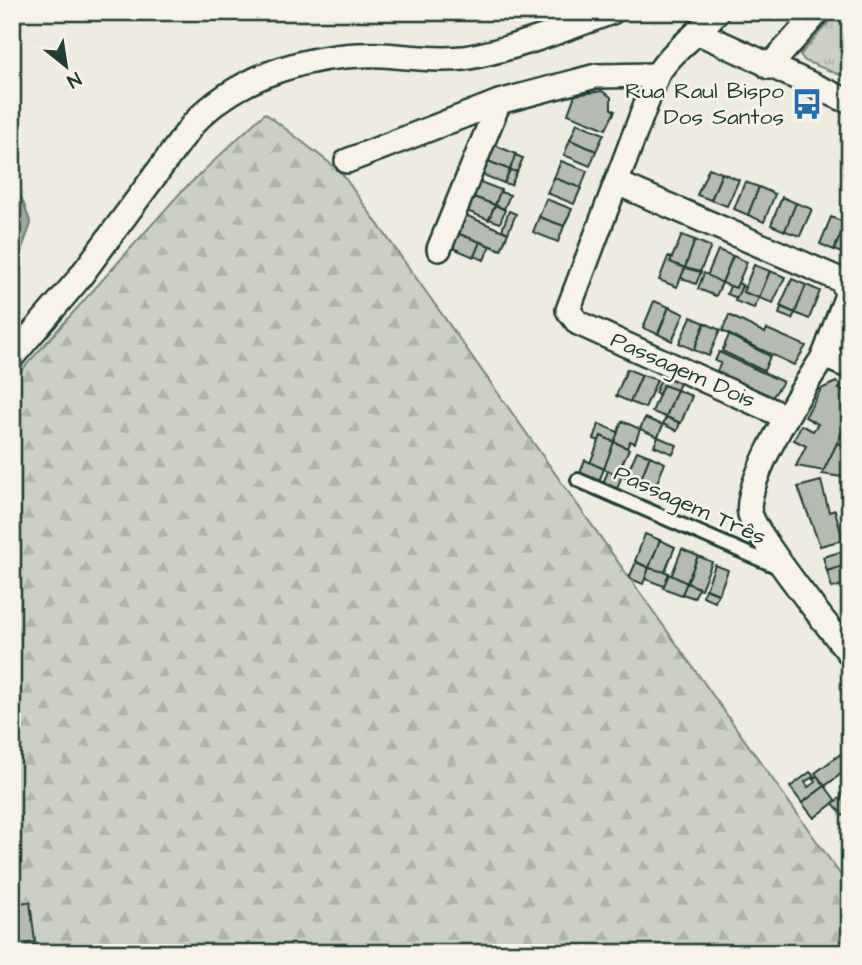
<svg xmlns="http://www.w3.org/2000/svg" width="862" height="965" viewBox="0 0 862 965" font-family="'Architects Daughter',sans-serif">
<defs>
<pattern id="forest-firs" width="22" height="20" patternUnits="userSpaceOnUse" patternTransform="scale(1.75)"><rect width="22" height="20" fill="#cccfc4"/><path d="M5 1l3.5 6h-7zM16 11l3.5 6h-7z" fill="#afb3a9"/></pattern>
<pattern id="park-tufts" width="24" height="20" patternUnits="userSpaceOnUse" patternTransform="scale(1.75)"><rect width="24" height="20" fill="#cccfc4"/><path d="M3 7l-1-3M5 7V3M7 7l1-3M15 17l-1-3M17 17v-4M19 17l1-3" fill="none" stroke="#afb3a9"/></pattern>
<pattern id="water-ripples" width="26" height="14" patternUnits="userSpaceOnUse" patternTransform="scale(1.75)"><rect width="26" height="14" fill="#9fa99f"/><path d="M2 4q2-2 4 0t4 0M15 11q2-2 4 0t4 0" fill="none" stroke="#818b82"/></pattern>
</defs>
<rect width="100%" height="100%" fill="#eeece1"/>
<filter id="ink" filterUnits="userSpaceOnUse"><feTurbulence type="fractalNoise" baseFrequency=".0143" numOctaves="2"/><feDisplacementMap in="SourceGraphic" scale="14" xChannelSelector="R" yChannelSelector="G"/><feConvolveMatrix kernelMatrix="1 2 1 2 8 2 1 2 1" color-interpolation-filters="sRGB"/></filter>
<g filter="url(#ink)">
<!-- forest -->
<path fill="url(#forest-firs)" stroke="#76867c" stroke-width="2" d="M265,113L340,171L850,888V953H21L12,912V381L181,192Z"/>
<!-- park -->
<path fill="url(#park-tufts)" stroke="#76867c" stroke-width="2" d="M837,12H850V79L805,61L800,55Z"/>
<!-- water -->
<path fill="url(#water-ripples)" stroke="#6c7e74" stroke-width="2" d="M12,171L31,224L12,275Z"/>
<!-- building -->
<g fill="#b5bbb0" stroke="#1f3d34" stroke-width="2">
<path d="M602,91L611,97V109L615,111L606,129L568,114L575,95Z"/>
<path d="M577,123L604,134L596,151L570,140Z"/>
<path d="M570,140L596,151L590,166L564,155Z"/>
<path d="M490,143L516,154L510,170L483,159Z"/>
<path d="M515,155L523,158L517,172L510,170Z"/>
<path d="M483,159L510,170L504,183L478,173Z"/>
<path d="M561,161L587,171L581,188L554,178Z"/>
<path d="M709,168L722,173L711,200L697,195Z"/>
<path d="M510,170L517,172L511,185L504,183Z"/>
<path d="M722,173L739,180L727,206L711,200Z"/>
<path d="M554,178L581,188L574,204L547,193Z"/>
<path d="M475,180L501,190L495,205L468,195Z"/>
<path d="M745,182L759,187L748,215L734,209Z"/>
<path d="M759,187L775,194L764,222L748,215Z"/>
<path d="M500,192L510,195L504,209L495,205Z"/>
<path d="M468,195L495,205L489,220L462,209Z"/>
<path d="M782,197L796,203L785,231L771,225Z"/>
<path d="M546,199L572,209L564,226L539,217Z"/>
<path d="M796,203L812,209L800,236L785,231Z"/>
<path d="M495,205L505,210L500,223L489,219Z"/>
<path d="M509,211L516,214L508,233L502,230Z"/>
<path d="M458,212L508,233L501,250L449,230Z"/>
<path d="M539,217L564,226L558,242L533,232Z"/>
<path d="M831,217L846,223L834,250L820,244Z"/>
<path d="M846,223L850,225L849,256L834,250Z"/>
<path d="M454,232L480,242L474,257L448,246Z"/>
<path d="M682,235L695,240L685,268L670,262Z"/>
<path d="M695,240L711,247L699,274L685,268Z"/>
<path d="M480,242L490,246L484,260L474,256Z"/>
<path d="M718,250L733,256L722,283L707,276Z"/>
<path d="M733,256L747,262L736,288L722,283Z"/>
<path d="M668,257L672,258L670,262L685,268L677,287L659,280Z"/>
<path d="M754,265L770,271L759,298L743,292Z"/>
<path d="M685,268L701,272L696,284L681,278Z"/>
<path d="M770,271L785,277L773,303L759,298Z"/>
<path d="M704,273L722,283L716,296L698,289Z"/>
<path d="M792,279L806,285L795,313L780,306Z"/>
<path d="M738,283L742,285L737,298L727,294L730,286L736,288Z"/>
<path d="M806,285L820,291L809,319L795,313Z"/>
<path d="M742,286L745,287L743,292L759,298L754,308L735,301Z"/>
<path d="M654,301L669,307L658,334L643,328Z"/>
<path d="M669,307L684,314L672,341L658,334Z"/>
<path d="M781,307L795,313L792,319L779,314Z"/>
<path d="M729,315L765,333L767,329L806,346L794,365L722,331Z"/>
<path d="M691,317L705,323L694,350L679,343Z"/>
<path d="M705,323L720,330L709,356L694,350Z"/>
<path d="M729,335L770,356L764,371L722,351Z"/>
<path d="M719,352L783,382L769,402L765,400L768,395L716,373L721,363L715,361Z"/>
<path d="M627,369L642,375L630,402L616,396Z"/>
<path d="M665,369L683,377L677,390L663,385L659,394L655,393Z"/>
<path d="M642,375L657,380L645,408L630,402Z"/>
<path d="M836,382L841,385L839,389L850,392V417L841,435L824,471L796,466L806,446L794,440L801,425L813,431L818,424L805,417L821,389Z"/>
<path d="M663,385L677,390L666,417L652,412Z"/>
<path d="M677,390L692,396L681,423L666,417Z"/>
<path d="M666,417L680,423L677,431L663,424Z"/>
<path d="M645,418L663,425L658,437L640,429Z"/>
<path d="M622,421L640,429L635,443L630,441L627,448L614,442Z"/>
<path d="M599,424L618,432L614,442L601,436L599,441L594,439Z"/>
<path d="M601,436L614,442L604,469L590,463Z"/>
<path d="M658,437L677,445L673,454L654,446Z"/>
<path d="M614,442L629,449L617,475L604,469Z"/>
<path d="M837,443L850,448L849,478L822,474Z"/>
<path d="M637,451L650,456L639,484L625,478Z"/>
<path d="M650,456L665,463L654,490L639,484Z"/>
<path d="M585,460L604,469L599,481L580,473Z"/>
<path d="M608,471L622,475L617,489L603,483Z"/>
<path d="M821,481L829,512L835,510L843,540L820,546L798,487Z"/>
<path d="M645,534L660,540L649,568L635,561Z"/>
<path d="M660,540L675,547L664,574L649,568Z"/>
<path d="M682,549L698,556L687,583L671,577Z"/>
<path d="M850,549V564L827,571L823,557Z"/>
<path d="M698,556L712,562L701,589L687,583Z"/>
<path d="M636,562L649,568L643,584L629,578Z"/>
<path d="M850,564V583L832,588L827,571Z"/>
<path d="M715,565L728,570L719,594L706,589Z"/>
<path d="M649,568L669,573L664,586L645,579Z"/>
<path d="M669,574L687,583L682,595L663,588Z"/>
<path d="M687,583L699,588L694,598L682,594Z"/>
<path d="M705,589L718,594L715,602L703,596Z"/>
<path d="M850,747V767L825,786L815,773Z"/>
<path d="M810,772L814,776L805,782L808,787L816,782L813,779L817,776L825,786L802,803L790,787Z"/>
<path d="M825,786L836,801L814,818L802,803Z"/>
<path d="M850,791V811L843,816L833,803Z"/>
<path d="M30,902L35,942L15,945L12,903Z"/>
</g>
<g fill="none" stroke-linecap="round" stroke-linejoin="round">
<defs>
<path id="lane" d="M578,480L778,567"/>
<g id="street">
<path d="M717,12C698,35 672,50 657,75L568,310L578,323L786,417"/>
<path d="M699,33L850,102"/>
<path d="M769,67L818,12"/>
<path d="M347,161L499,102L596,76L657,75"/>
<path d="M617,183L843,281L847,295L824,356"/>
<path d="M439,249L499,102"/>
<path d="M12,357L77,281L193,124C239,74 316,52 383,55C410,57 437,61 464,58C508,51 569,28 612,12"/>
<path d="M850,367L824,356C805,385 742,482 750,514C754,526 763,537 769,547C794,584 822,619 850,654"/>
</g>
</defs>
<!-- lane casing -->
<use href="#lane" stroke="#1f3d34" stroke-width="18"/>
<!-- street casing -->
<use href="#street" stroke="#1f3d34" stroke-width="28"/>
<!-- lane -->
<use href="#lane" stroke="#f7f3e8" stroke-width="12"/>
<!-- street -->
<use href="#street" stroke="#f7f3e8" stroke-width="23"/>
</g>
</g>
<!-- icons -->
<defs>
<symbol id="bus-bare" viewBox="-9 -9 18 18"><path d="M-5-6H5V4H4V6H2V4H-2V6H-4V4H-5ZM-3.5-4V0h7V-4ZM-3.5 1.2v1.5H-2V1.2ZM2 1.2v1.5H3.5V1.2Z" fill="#1f6fb2" stroke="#f7f3e8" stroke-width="2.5" paint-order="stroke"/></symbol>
</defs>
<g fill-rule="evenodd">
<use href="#bus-bare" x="785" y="82" width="44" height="44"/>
</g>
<g text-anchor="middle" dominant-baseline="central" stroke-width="5" stroke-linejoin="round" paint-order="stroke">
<!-- poi labels -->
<g font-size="23" fill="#1f3d34" stroke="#f7f3e8" text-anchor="end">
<text x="784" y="91">Rua Raul Bispo<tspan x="784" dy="26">Dos Santos</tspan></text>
</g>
<!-- street labels -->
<g font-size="23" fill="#1f3d34" stroke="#f7f3e8">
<text transform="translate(683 370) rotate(24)">Passagem Dois</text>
<text transform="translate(690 505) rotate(24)">Passagem Três</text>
</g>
</g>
<!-- margin -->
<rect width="862" height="965" fill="none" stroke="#f7f3e8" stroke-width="42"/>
<rect x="21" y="21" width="820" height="923" fill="none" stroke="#1f3d34" stroke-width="2.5" filter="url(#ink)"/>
<!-- north arrow -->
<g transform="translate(66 66) rotate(150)" stroke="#f7f3e8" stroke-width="5" paint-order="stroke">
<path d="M0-5L12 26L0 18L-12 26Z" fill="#1f3d34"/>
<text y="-10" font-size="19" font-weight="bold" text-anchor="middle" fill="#1f3d34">N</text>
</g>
</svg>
